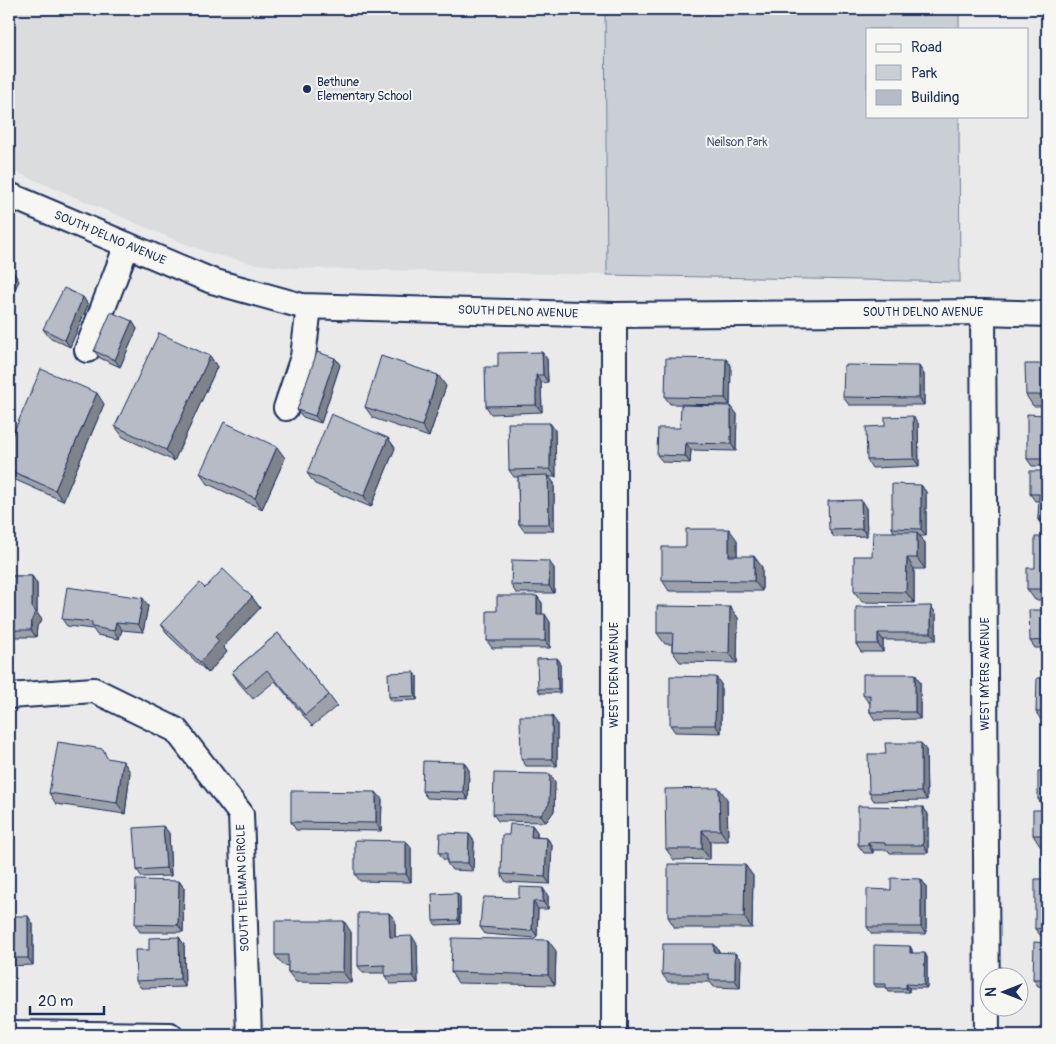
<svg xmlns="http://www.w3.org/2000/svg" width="1056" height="1044" viewBox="0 0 1056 1044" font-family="Pangolin,sans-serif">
<rect width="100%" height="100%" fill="#e9eae9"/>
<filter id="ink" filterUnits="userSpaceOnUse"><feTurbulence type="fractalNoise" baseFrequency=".02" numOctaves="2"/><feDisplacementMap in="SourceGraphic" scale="10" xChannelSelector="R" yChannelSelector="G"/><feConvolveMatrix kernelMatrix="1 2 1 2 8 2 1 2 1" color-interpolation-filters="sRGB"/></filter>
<g filter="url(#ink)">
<!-- built -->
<path fill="#dadcde" d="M9,9H605L607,275L293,268L256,264L213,254L178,241L9,169Z"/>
<!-- park -->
<path fill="#caced5" stroke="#727e9a" d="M605,9H959V29H867V116H959L960,282L607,275Z"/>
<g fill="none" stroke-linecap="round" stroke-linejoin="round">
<defs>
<g id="minor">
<path d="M9,195L212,281L302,306L614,315L983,312L1047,314"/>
<path d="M983,312L987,1035"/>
<path d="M614,315V1035"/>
<path d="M87,350L127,245"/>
<path d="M286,408L303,357L309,307"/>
<path d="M9,696L94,690L176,730L241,814L249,1035"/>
<path d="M9,1033L170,1035"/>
</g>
</defs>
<!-- minor casing -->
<use href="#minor" stroke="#1b2f5e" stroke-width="28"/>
<!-- minor -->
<use href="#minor" stroke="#f6f6f2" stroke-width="24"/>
</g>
<!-- wall -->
<g fill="#9da1aa" stroke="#1b2f5e">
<path d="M83,297L88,305L70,347L49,337L43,329Z"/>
<path d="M132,321L137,329L120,367L100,358L94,351Z"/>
<path d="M210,356L217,367L174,461L123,437L115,426Z"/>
<path d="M335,358L340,365L321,423L303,417L297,410Z"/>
<path d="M547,359L548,382L541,383L542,412L491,414L486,406Z"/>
<path d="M726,359L731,366L730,405L670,404L665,397Z"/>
<path d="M1047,364V406H1033L1026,395Z"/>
<path d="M924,374V405H849L843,397Z"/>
<path d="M446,386L429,437L373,418L365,407Z"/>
<path d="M104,404L63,501L9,477V443Z"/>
<path d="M737,414L736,451L691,450L690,463L663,462L657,455L680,428Z"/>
<path d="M1047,415V466H1032L1027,459Z"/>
<path d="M918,423L919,466L872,468L867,460L885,426Z"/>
<path d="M555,430L556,477H549L554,483V531H524L519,524L518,477H514L509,470Z"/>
<path d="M388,438L395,448L371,507L315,484L307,473Z"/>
<path d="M285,458L262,509L208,484L200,473Z"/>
<path d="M1047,471V527H1043L1038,520L1039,501H1035L1030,494Z"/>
<path d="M921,485L926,492V536H920L925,543V569H914V603L862,602L854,591L872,556L894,532L892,528Z"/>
<path d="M866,508L867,536L834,537L829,530Z"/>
<path d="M1047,537V600H1035L1027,589Z"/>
<path d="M737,540V556L762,567V591H669L662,580L686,547Z"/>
<path d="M554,568V593H516L511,585Z"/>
<path d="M9,576H32L37,584V613L42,620L37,626L36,637H9Z"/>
<path d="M205,588L252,597L260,608L223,647L227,652L208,673L168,635L161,624Z"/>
<path d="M537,596L542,603V614L550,622V648H492L487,641L497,611Z"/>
<path d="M148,606L143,632L122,630L119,639L97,635L93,629L67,626L62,619Z"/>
<path d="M931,606L936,614V640H883V652H861L856,644Z"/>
<path d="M730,607L738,618L737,663L680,662L672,651V644H665L657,633Z"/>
<path d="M1047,610V648H1035L1030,641Z"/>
<path d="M278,633L329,695L337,706L312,726L275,681L253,699L239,683L232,672Z"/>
<path d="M557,658L560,662V693H540L538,689Z"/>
<path d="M915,674L920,682V719L875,720L870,712V702H868L863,695Z"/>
<path d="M417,676V700L392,701L389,697Z"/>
<path d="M1047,678V720H1041L1036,712Z"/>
<path d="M721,684V733L675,732L670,725Z"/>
<path d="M557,723V766H526L521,759Z"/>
<path d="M926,750L927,800L874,801L869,793L886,754Z"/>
<path d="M123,761L130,772L125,814L56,804L49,793Z"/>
<path d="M469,770L468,800L427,798L422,791Z"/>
<path d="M1047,770V806L1043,807L1038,799Z"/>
<path d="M550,774L555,782L554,811L546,822L498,821L493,814Z"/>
<path d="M382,799L381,831L296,830L291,822Z"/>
<path d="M727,799L728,841H710V859L674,860L666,849Z"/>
<path d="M923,807L928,814V853H890L888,850H873V853H864L858,845Z"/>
<path d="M1047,810V869L1042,861V846H1040L1033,835Z"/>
<path d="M532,825L537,832V837L547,838L552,845L550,884L506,882L501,874L509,835Z"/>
<path d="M163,826L169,833L171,876L142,877L137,870Z"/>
<path d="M469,834L474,841L473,871L452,870L447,863V860H444L439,853Z"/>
<path d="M411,848V882L360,881L355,874Z"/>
<path d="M745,865L753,876L752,928H675L668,917Z"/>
<path d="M921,879L926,886V934H872L867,927Z"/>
<path d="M1047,879V936H1041L1035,929Z"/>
<path d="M179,881L184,888L183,932H140L135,924Z"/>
<path d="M548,896V909H538L537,936L535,938L485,934L480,927L519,898Z"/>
<path d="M460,897V924L436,925L433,921Z"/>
<path d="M389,913L395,920V937L417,944L418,983L390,984L385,976V973H363L358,966Z"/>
<path d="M9,916L33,924V965L9,966Z"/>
<path d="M351,932V983L296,982L288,972V966L283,965L275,955Z"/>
<path d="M179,937L184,945L185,987L141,988L136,981Z"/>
<path d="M1047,943V987L1038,986L1033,979Z"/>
<path d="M714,944L719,951V952L741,960L740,988L714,987L710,982H668L662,974Z"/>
<path d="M910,946L912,950V953L927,957V988H909V992H889L886,987H876L874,984Z"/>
<path d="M556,951L555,985L458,983L451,972Z"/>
</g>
<!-- shaded-wall -->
<g fill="#7f838b" stroke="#1b2f5e">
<path d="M12,270L19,281L9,302V276Z"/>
<path d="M83,297L88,305L70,347L65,340Z"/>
<path d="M132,321L137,329L120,367L115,360Z"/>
<path d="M542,352L547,359L548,382L543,375Z"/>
<path d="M210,356L217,367L174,461L166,450Z"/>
<path d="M335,358L340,365L321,423L315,416Z"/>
<path d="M726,359L731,366L730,405L725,398Z"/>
<path d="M919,366L924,374V405L919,398Z"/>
<path d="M438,375L446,386L429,437L422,426Z"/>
<path d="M536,375L541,383L542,412L536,405Z"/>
<path d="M97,393L104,404L63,501L55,490Z"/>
<path d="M731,406L737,414L736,451L731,444Z"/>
<path d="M913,416L918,423L919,466L914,459Z"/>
<path d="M550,423L555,430L556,477L550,469Z"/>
<path d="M388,438L395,448L371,507L364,496Z"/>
<path d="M686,443L691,450L690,463L685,456Z"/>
<path d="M277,447L285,458L262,509L255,498Z"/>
<path d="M548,475L554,483V531L549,524Z"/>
<path d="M921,485L926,492V536L921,529Z"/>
<path d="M861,500L866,508L867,536L862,529Z"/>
<path d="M729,529L737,540V566L729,556Z"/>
<path d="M917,532L925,543V569L917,558Z"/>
<path d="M754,556L762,567V591L754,581Z"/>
<path d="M907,558L914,569V603L906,592Z"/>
<path d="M549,561L554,568V593L549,586Z"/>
<path d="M32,576L37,584V613L42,620L37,626L36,637L31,630L32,607Z"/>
<path d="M537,596L542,603V622L537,614Z"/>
<path d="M252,597L260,608L223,647L227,652L208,673L200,662L215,637Z"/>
<path d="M143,598L148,606L143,632L138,624Z"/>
<path d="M931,606L936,614V640L931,633Z"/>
<path d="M730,607L738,618L737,663L729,653Z"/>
<path d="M545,614L550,622V648L545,641Z"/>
<path d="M116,622L122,630L119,639L114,631Z"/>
<path d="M878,633L883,640V652L878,644Z"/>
<path d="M557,658L560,662V693L558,689Z"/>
<path d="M414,672L417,676V700L415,696Z"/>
<path d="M915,674L920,682V719L915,712Z"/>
<path d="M716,677L721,684V733L715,725Z"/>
<path d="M552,716L557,723V766L552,759Z"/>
<path d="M921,743L926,750L927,800L921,792Z"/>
<path d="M123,761L130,772L125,814L117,803Z"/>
<path d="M464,762L469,770L468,800L463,792Z"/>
<path d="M550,774L555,782L554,811L546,822L541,815Z"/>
<path d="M719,788L727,799L728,841L720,830Z"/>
<path d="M376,792L382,799L381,831L376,823Z"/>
<path d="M923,807L928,814V853L923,845Z"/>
<path d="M532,825L537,832L536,844L531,837Z"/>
<path d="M163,826L169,833L171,876L166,868Z"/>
<path d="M702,830L710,841V859L702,849Z"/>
<path d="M469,834L474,841L473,871L468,863Z"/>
<path d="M547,838L552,845L550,884L545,877Z"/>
<path d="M406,841L411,848V882L406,874Z"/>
<path d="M868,842L873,850V853L868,845Z"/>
<path d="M745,865L753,876L752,928L744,917Z"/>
<path d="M921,879L926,886V934L921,927Z"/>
<path d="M179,881L184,888L183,932L178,925Z"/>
<path d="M543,888L548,896V909L543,902Z"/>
<path d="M457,893L460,897V924L458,920Z"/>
<path d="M533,901L538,909L537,936L532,929Z"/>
<path d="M389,913L395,920V944L390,937Z"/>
<path d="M28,916L33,924V965L28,958Z"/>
<path d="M344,921L351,932V983L343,972Z"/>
<path d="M412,936L417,944L418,983L413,976Z"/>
<path d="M179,937L184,945L185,987L180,979Z"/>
<path d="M548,940L556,951L555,985L548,975Z"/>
<path d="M714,944L719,951V960L714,952Z"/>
<path d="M910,946L912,950V957L910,953Z"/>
<path d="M735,953L741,960L740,988L735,980Z"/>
<path d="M925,953L927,957V988L924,985Z"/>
<path d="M906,984L909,988V992L906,988Z"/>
</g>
<!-- building -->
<g fill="#b6bbc6" stroke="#1b2f5e">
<path d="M9,269L12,270L9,276Z"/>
<path d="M64,288L83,297L65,340L43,329Z"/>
<path d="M111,312L132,321L115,360L94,351Z"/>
<path d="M159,333L210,356L166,450L115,426Z"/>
<path d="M317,352L335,358L315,416L297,410Z"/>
<path d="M542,352L543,375H536V405L486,406L485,367H498V353Z"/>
<path d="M381,356L438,375L422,426L365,407Z"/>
<path d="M666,358L726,359L725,398L665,397Z"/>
<path d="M1025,364H1047V395H1026Z"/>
<path d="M844,365L919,366V398L843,397Z"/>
<path d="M41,369L97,393L55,490L9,470V443Z"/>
<path d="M681,405L731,406V444L686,443L685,456L657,455L658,428H680Z"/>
<path d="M331,414L388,438L364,496L307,473Z"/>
<path d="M1027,414L1047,415V459H1027Z"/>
<path d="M913,416L914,459L867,460L866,427L885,426V417Z"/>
<path d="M224,422L277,447L255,498L200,473Z"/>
<path d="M508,423H550V469L509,470Z"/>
<path d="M1030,471H1047V520H1038L1039,494H1030Z"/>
<path d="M548,475L549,524H519L518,476Z"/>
<path d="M892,484L921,485V529L892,528Z"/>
<path d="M861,500L862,529L829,530L828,501Z"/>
<path d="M686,529H729V556H754V581L662,580V547H686Z"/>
<path d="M873,532H917V558H907L906,592L854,591V556H872Z"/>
<path d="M1035,537H1047V589H1027V568H1035Z"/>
<path d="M512,560L549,561V586L511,585Z"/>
<path d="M223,569L252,597L215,637L219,641L200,662L161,624L200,583L205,588Z"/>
<path d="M9,576H32V607L36,612L32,619L31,630H9Z"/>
<path d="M67,587L143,598L138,624L116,622L114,631L92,627V622L62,619Z"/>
<path d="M497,596H537V614H545V641H487V611H497Z"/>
<path d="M657,606L730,607L729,653L672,651L673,633H657Z"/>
<path d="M931,606V633H878V644H856V607Z"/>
<path d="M1029,610H1047V640L1030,641Z"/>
<path d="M278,633L329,695L305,715L267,670L246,688L232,672Z"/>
<path d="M557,658L558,689H538L537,659Z"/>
<path d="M414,672L415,696L389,697L388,673Z"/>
<path d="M863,674H915V712H870V695H863Z"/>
<path d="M670,676L716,677L715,725H670Z"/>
<path d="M1037,678H1047V712H1036Z"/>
<path d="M520,716H552V759H521Z"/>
<path d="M58,742L103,749L107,758L123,761L117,803L49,793Z"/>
<path d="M885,743H921V792L869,793L868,754H886Z"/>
<path d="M423,761L464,762L463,792L422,791Z"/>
<path d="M1047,770V799H1038V771Z"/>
<path d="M494,773L550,774L549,804L541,815L493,814Z"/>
<path d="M719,788L720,830H702V849H666L665,789Z"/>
<path d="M291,791L376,792V823L291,822Z"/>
<path d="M858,806L923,807V845H885V843L868,842V845H858Z"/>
<path d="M1033,810H1047V861H1042V835H1033Z"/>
<path d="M510,824L532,825L531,837L547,838L545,877L501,874L502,835H509Z"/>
<path d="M163,826L166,868L137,870L134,828Z"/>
<path d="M440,833L469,834L468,863H447V853H439Z"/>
<path d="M355,840L406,841V874H355Z"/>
<path d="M668,864L745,865L744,917H668Z"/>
<path d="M891,878L921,879V927H867V889L891,890Z"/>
<path d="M1035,879H1047V928L1035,929Z"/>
<path d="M136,880L179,881L178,925L135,924Z"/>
<path d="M519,887L543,888V902L533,901L532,929L530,931L480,927L482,905L484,897L519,898Z"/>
<path d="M457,893L458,920L433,921L432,894Z"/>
<path d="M358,913H389L390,937L412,936L413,976H385V965L358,966Z"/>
<rect x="9" y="916" width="19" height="42"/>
<path d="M275,921H344L343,972H288V955H275Z"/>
<path d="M179,937L180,979L136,981L135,950H149V938Z"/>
<path d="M452,938L548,940V975L451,972Z"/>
<path d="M1034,942L1047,943V979H1033Z"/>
<path d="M663,944H714V952L735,953V980H709V974H662Z"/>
<path d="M874,945L910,946V953H925L924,985L906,984V988H886V984H874Z"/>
</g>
</g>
<!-- markers -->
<circle fill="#1b2f5e" stroke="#f6f6f2" stroke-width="2" cx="307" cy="89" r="5"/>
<g text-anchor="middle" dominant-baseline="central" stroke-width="4" stroke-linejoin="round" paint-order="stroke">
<!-- poi labels -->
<g font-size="12" fill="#1b2f5e" stroke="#f6f6f2" text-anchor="start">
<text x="317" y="82">Bethune<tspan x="317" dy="14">Elementary School</tspan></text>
</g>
<!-- park labels -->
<g font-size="12" fill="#47577c" stroke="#f6f6f2">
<text x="737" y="142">Neilson Park</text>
</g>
<!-- street labels -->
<g font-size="12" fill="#1b2f5e" stroke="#f6f6f2">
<text transform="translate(110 238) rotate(23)">SOUTH DELNO AVENUE</text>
<text transform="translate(518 312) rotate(2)">SOUTH DELNO AVENUE</text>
<text x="923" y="312">SOUTH DELNO AVENUE</text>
<text transform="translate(985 674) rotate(-90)">WEST MYERS AVENUE</text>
<text transform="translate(614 675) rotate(-90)">WEST EDEN AVENUE</text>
<text transform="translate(243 888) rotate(-92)">SOUTH TEILMAN CIRCLE</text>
</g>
</g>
<!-- margin -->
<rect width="1056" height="1044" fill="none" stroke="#f6f6f2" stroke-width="30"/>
<rect x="15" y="15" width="1026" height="1014" fill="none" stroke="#1b2f5e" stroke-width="2" filter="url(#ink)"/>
<!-- legend -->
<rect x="866" y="28" width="162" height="90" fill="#f6f6f2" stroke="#9ea6b7"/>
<rect x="876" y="44" width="25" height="8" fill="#f6f6f2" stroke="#9ea6b7"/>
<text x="911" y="52" font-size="15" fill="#1b2f5e">Road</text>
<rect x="876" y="65" width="25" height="15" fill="#caced5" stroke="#9ea6b7"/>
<text x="911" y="78" font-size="15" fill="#1b2f5e">Park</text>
<rect x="876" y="90" width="25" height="15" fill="#b6bbc6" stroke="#9ea6b7"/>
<text x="911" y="102" font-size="15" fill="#1b2f5e">Building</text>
<!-- north arrow -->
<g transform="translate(1004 992) rotate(270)"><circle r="24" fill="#f6f6f2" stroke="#9ea6b7"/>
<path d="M0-4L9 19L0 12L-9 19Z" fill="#1b2f5e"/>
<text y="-8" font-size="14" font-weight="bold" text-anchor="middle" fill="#1b2f5e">N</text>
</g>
<!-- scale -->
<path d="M30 1006v8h74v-8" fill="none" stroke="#1b2f5e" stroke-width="2.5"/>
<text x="38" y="1006" font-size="15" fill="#1b2f5e" stroke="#f6f6f2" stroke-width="4" paint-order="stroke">20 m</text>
</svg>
